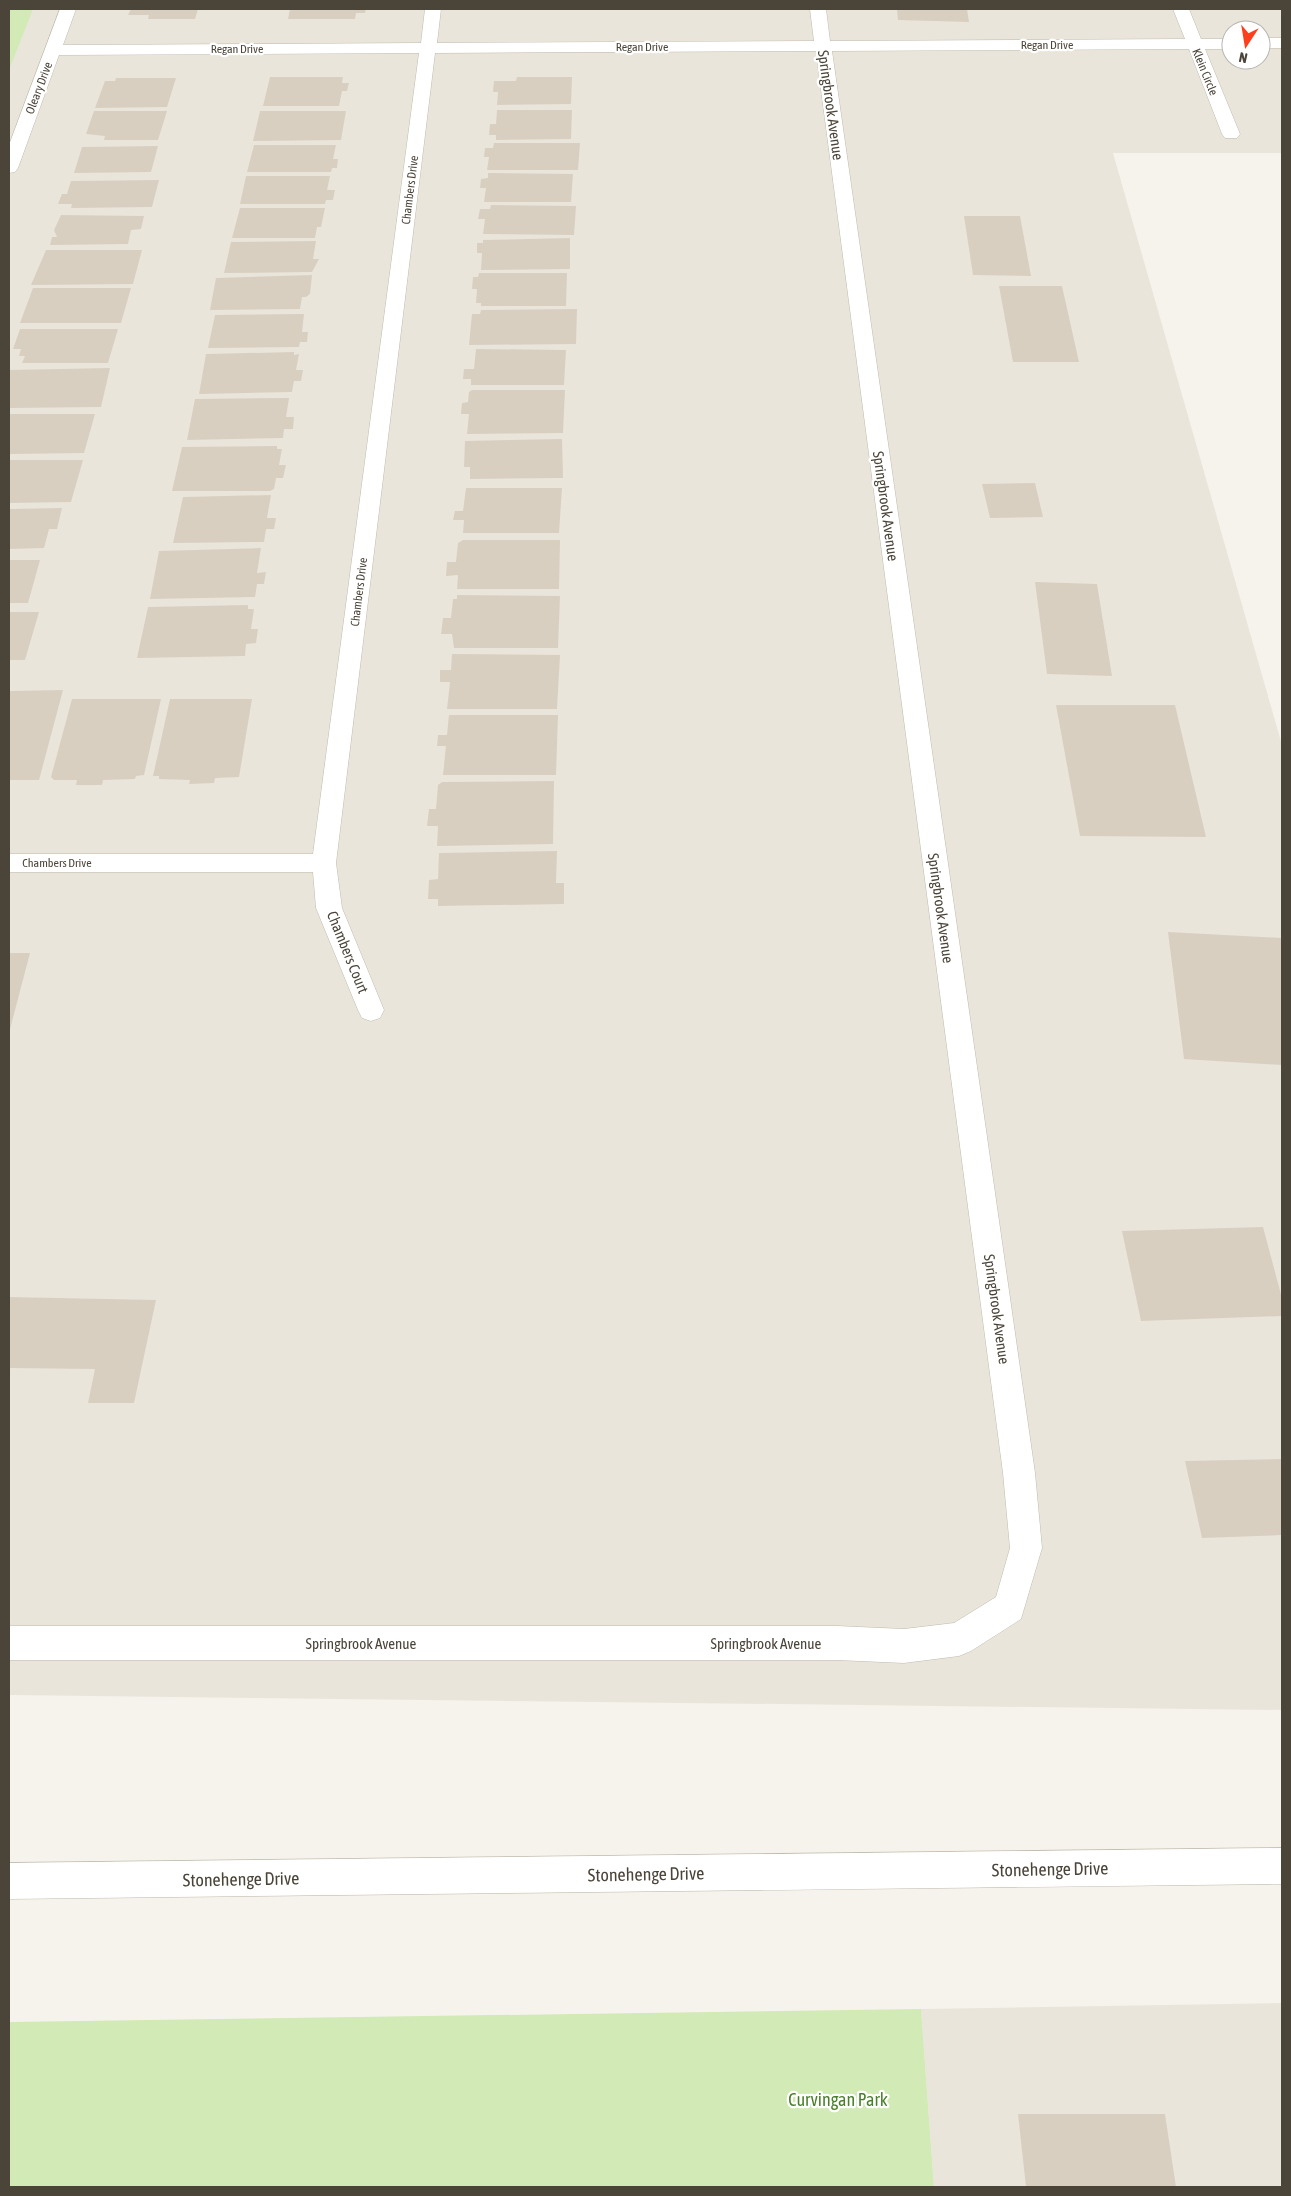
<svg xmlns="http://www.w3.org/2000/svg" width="1291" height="2196" viewBox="0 0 1291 2196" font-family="'Asap Condensed',sans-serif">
<rect width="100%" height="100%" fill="#f6f3ec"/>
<!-- residential -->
<g fill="#eae5da" fill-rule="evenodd">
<path d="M9,9H1282V153H1113L1282,745V1710L9,1695ZM1231,30H1261V60H1231Z"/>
<path d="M1282,2003V2187H934L921,2009Z"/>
</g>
<!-- green -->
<g fill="#d2eab5">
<path d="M9,9H33L9,70Z"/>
<path d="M921,2009L934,2187H9V2022Z"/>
</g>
<!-- building -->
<g fill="#d8cfc1">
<path d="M131,9H198L195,19H148L149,15H128Z"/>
<path d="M290,9H366L365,13H356L355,19H288Z"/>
<path d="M897,9H967L969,22L898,20Z"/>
<path d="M270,77H343L342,83H349L347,91H342L339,106H263Z"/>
<path d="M517,77H572L571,104L497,105L498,92H493L494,81H516Z"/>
<path d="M116,78H176L167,107L95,108L105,81H115Z"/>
<path d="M497,110H572L571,139L496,140V135H489L490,124H496Z"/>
<path d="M94,111H167L158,140H104L105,136L86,134Z"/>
<path d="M260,111H346L341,140L253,141Z"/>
<path d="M494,143H580L578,170H487L489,157H484L485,148H493Z"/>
<path d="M254,145H336L333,159H338L337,168H332L331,172H247Z"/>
<path d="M158,146L151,172L74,173L82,147Z"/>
<path d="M488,173L573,174L571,202H484L486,188H480L481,179L488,178Z"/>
<path d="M246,176H330L327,190H335L333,200H326L325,204H240Z"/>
<path d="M159,180L152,207L71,208L72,204H58L62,194H67L71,181Z"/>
<path d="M491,205L576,206L574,235L483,234L485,219H478L480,209H490Z"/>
<path d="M240,208H325L321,227H317L315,238H232Z"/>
<path d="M61,215L144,216L141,229L131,230L128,244L50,245L52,237H57L54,230Z"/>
<path d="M964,216H1020L1031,276L973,275Z"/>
<path d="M570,238V269L481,270L482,253H477V243H483V240Z"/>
<path d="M316,241L313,259H319L312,272L224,273L231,242Z"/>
<path d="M46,250H142L133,284L31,285Z"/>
<path d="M479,273H567L566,306H481V303H476L477,289H472L473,277H478Z"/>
<path d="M312,275L310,294L306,297H302L300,309L210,310L216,278Z"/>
<path d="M999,286H1062L1079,362H1013Z"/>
<path d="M33,288H131L121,323H20Z"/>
<path d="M577,309L576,344L469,345L472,314H480L481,310Z"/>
<path d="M304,314L302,332H308L307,342H300L299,347L208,348L215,315Z"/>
<path d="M20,329H118L108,363H22L25,356H19L21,349H13Z"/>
<path d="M476,349L566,350L564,385H471V379H463L464,369H474Z"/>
<path d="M294,352V355L299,354L296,370H303L301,381H294L292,392L199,394L206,354Z"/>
<path d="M110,368L101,407L9,408V370Z"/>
<path d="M472,390H565L563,433L467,434L469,414H461L462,403L468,402L469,392Z"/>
<path d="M289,398L286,417H294L293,429H284L283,438L187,440L195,399Z"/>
<path d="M9,414H95L84,453L9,454Z"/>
<path d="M562,439L563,478L470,479V467H464L465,441Z"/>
<path d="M277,446V449H282L279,465H286L283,478H276L274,489L270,491H172L182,447Z"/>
<path d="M9,460H83L71,502L9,503Z"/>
<path d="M1035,483L1043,517L990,518L982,484Z"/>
<path d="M466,488H562L559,533H463L464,520H453L455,511H463Z"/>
<path d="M271,495L267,518H276L274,529H266L264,542L173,543L183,497Z"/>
<path d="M62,508L57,529H49L44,548L9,549V509Z"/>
<path d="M463,540H560L559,589H457L458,575L446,576L447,562H456L458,543Z"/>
<path d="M261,548L257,573L266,572L264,584H257L255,597L150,599L159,551Z"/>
<path d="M9,560H40L28,603H9Z"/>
<path d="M1035,582L1097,584L1112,676L1047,674Z"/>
<path d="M457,595L560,596L558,648H454L452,634H441L443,618H451L453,599H457Z"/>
<path d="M248,605V609H254L251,629H258L256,643L246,644L245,656L137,658L148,607Z"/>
<path d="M9,612H39L25,660H9Z"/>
<path d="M452,654L560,655L557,709H447L450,682H440V670H451Z"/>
<path d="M63,690L39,780H9V691Z"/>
<path d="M72,699H161L144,775L136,776L135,779L103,780L102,785H76L77,780H54L51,777Z"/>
<path d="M170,699H252L239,777L215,778L214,783L189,784L190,780L159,779V776H153Z"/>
<path d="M1056,705H1175L1206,837L1080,836Z"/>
<path d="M449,715H558L556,775H443L446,746H437L438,735H447Z"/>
<path d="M554,781L553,844L437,846L438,826H427L429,809H436L438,785L442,782Z"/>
<path d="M557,851L556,883H564V904L438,906V899H428L429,880L438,879L439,853Z"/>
<path d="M1168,932L1282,938V1065L1184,1059Z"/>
<path d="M9,953H30L9,1033Z"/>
<path d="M1263,1227L1282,1298V1316L1141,1321L1122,1231Z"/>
<path d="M9,1297L156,1300L134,1403H88L95,1369L9,1368Z"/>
<path d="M1282,1459V1535L1202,1538L1185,1461Z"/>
<path d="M1018,2114H1165L1176,2187H1026Z"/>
</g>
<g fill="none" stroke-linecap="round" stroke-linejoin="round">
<defs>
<g id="minor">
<path d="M60,9H76L63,45L421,43L425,9H441L437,43L814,41L810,9H826L830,41L1185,39L1173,9H1189L1201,39H1231V49H1205L1240,134L1237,138H1225L1222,134L1189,49L832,51L1035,1473L1042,1548L1021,1619L971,1651L959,1656L904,1663L837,1660H9V1626H837L904,1629L954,1623L996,1597L1010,1548L1003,1473L816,51L435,53L336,863L342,908L384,1010L380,1018L371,1021L362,1018L358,1010L316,908L313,872H9V854H313L419,53L59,55L18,168L15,172L9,173V145Z"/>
<rect x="1261" y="38" width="21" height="10"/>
<path d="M1282,1848V1884L9,1899V1863Z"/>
</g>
</defs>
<!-- minor casing -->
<use href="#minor" stroke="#c2bbae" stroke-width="1"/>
<!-- minor -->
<use href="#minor" fill="#fff" fill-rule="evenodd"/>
</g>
<g text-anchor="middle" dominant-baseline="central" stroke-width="4.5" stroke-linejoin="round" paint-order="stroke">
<!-- far-street labels -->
<g font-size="12" fill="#4b4439" stroke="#fff">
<text x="1047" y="45">Regan Drive</text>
<text x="642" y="47">Regan Drive</text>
<text x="237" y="49">Regan Drive</text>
<text transform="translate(1205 72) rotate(68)">Klein Circle</text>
<text transform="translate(39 88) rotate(-69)">Oleary Drive</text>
<text transform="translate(410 190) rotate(-83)">Chambers Drive</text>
<text transform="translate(359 592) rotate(-83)">Chambers Drive</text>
<text x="57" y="863">Chambers Drive</text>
</g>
<!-- street labels -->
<g font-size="15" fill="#4b4439" stroke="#fff">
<text transform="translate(831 105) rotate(82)">Springbrook Avenue</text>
<text transform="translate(886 506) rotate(82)">Springbrook Avenue</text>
<text transform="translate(941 908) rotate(82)">Springbrook Avenue</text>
<text transform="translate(348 952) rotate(68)">Chambers Court</text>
<text transform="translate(997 1309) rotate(82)">Springbrook Avenue</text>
<text x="361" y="1643">Springbrook Avenue</text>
<text x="766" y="1643">Springbrook Avenue</text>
</g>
<!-- near-street labels -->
<g font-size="18" fill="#4b4439" stroke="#fff">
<text transform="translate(1050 1869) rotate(-1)">Stonehenge Drive</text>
<text transform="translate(646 1874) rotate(-1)">Stonehenge Drive</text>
<text transform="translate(241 1879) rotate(-1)">Stonehenge Drive</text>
</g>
<!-- near-park labels -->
<g font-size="18" fill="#4a7f2a" stroke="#fff">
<text x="838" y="2099">Curvingan Park</text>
</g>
</g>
<!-- border -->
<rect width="1291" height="2196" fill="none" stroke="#4b4439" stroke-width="20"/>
<!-- north arrow -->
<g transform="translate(1246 45) rotate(192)"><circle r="24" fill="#ffffff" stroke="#b7b4b0"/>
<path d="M0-4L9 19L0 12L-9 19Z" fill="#fc3f1d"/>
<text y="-8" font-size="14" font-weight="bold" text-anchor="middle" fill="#4b4439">N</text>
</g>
</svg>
